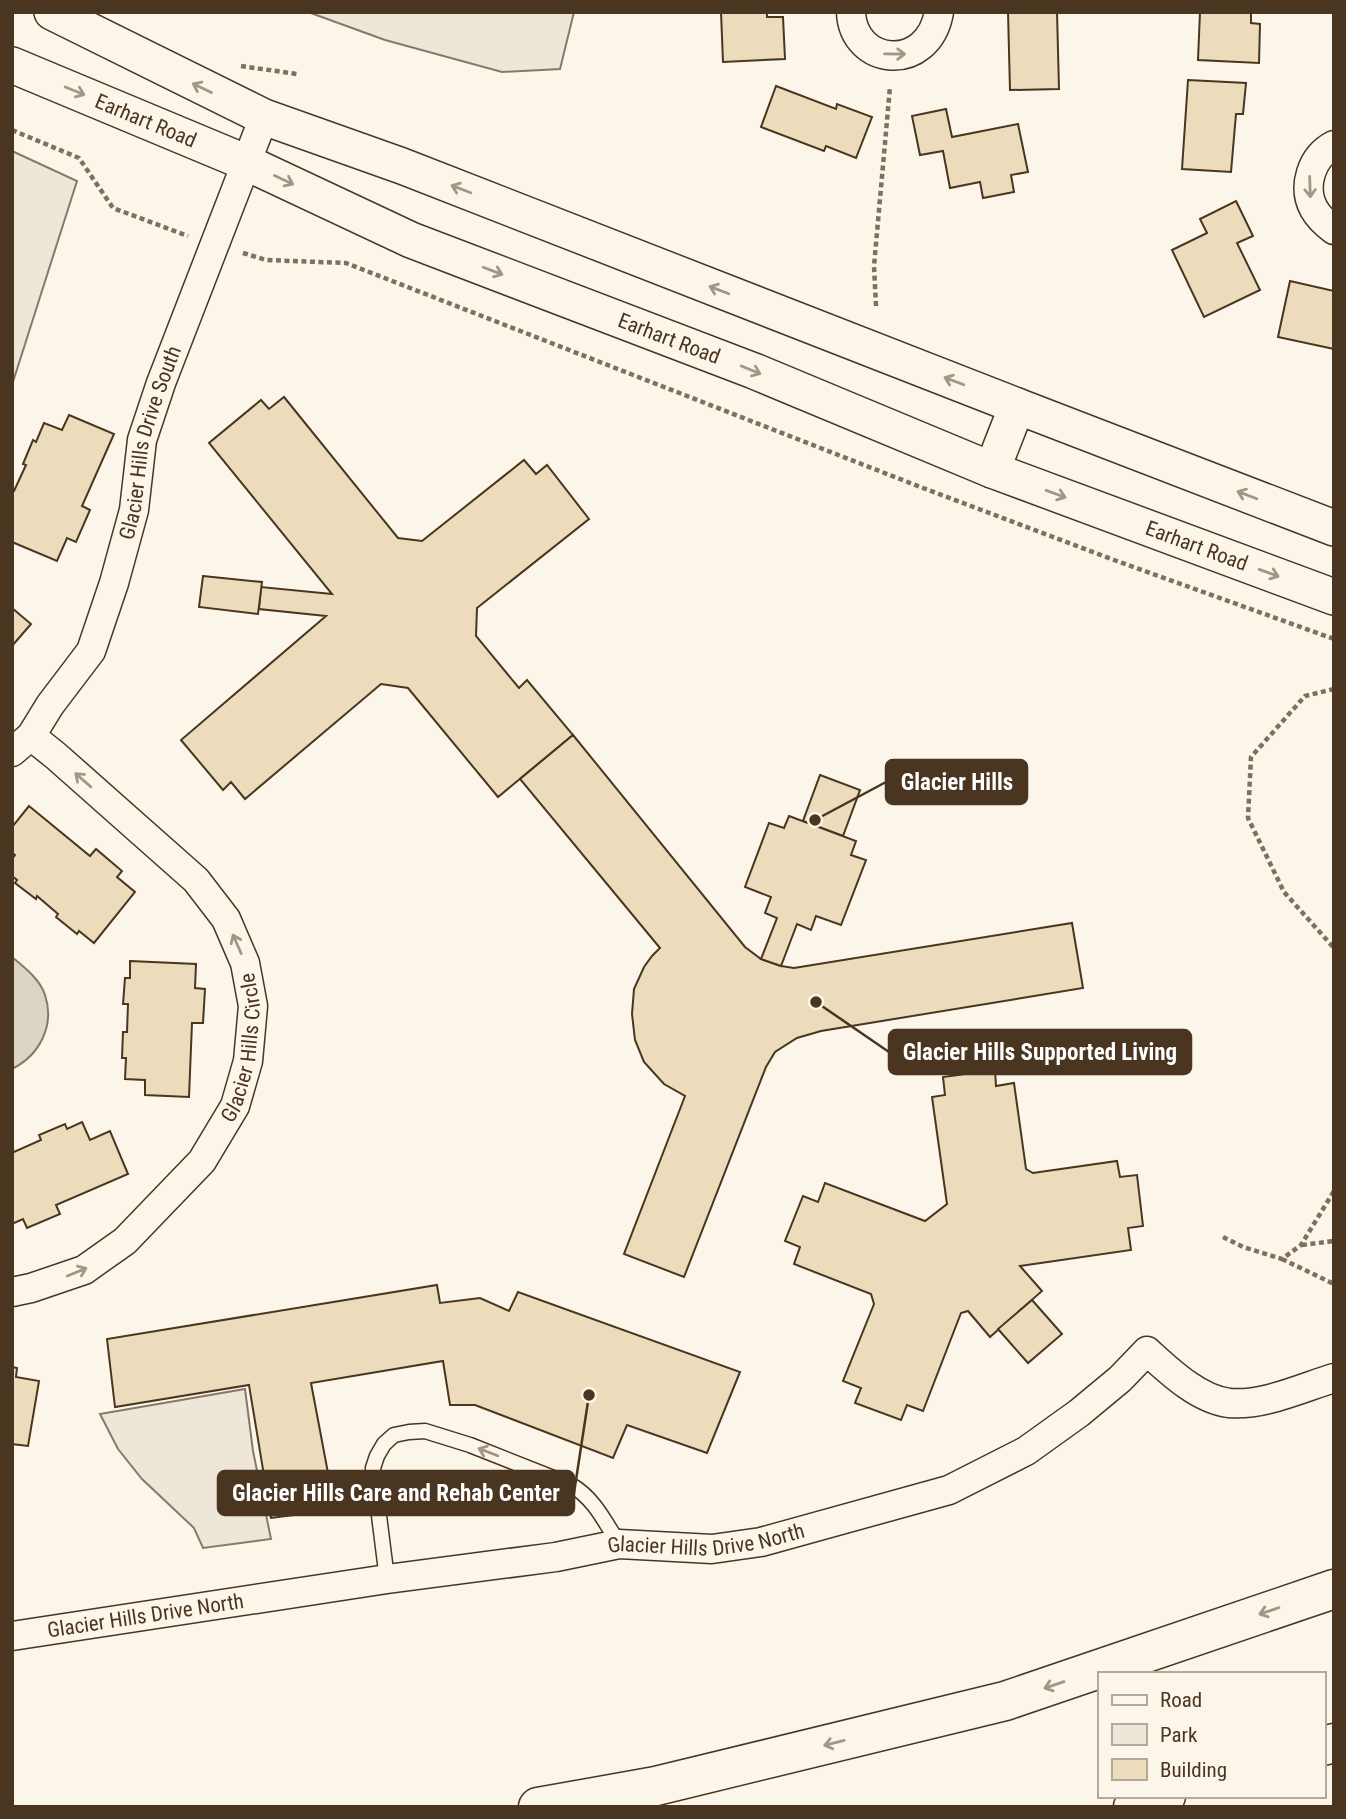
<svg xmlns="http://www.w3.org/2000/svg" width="1346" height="1819" viewBox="0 0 1346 1819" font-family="'Roboto Condensed',sans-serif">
<rect width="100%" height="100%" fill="#fbf6e9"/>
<!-- green -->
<g fill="#ede6d9" stroke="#887966" stroke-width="2">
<path d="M308,12H574L560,69L502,72L385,40Z"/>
<path d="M12,151L77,181L12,385Z"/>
<path d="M245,1389L253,1451L271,1539L203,1548L194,1528L142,1479L118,1449L100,1414Z"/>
</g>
<!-- water -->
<path fill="#dcd4c6" stroke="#887966" stroke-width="2" d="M12,957C24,967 40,979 45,995C55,1025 40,1055 12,1069Z"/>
<!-- building -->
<g fill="#ecdcbc" stroke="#4a3520" stroke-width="2">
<path d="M721,12H767V17H783L785,59L723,62Z"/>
<path d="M1008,12H1057L1059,89L1010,90Z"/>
<path d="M1200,12H1251V23L1260,24L1259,63L1198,60Z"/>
<path d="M1188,80L1246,83L1243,114H1236L1231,172L1182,169Z"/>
<path d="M776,86L836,109L837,104L872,117L856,158L826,146L824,151L761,127Z"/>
<path d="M946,109L952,137L1018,124L1028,172L1011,175L1014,192L983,198L980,182L950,188L943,151L920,155L912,116Z"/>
<path d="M1236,201L1253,236L1237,243L1260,290L1204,317L1172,250L1207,233L1200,219Z"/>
<path d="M1290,281L1334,291V349L1278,337Z"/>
<path d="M284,397L398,538L422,541L524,460L536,474L547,465L589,519L477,608L476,636L519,688L527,680L573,735L498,797L408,688L381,684L245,799L231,782L223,790L181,740L326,616L259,609L261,587L332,594L209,443L261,400L269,409Z"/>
<path d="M69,415L114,434L82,506L90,510L76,542L67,538L57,561L12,542V491H14L26,465L23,464L33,440L36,442L44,423L62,430Z"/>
<path d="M203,576L262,582L258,614L199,607Z"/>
<path d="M12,608L31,624L12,646Z"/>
<path d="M573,735L745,947L761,959L781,966L794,968L1072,923L1083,988L821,1031L797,1038L775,1052L766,1067L684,1277L624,1254L685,1096L664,1084L644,1062L635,1040L632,1014L634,989L644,967L652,956L660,948L520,779Z"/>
<path d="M820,775L860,790L843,836L803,821Z"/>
<path d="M29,806L90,856L96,849L122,871L117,877L135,892L94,943L79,931L77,934L56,917L58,914L37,896L36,899L15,883L17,880L12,876V859L15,855L12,853V827Z"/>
<path d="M789,816L856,841L851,855L866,860L841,925L816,916L811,930L797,924L781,966L761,959L777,918L765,913L771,897L745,887L769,823L784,828Z"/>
<path d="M130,961L196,964L195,988L205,989L203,1023H192L189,1097L145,1095V1080L125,1079L126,1058H122L123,1032H127L128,1004H123L125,978H130Z"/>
<path d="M995,1070L996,1086L1014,1083L1026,1169L1033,1173L1117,1161L1120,1177L1137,1175L1143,1226L1128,1228L1131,1250L1020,1266L1042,1291L990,1337L968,1311L961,1313L923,1411L907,1405L901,1420L855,1403L861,1388L843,1381L874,1304L871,1294L794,1264L800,1247L785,1241L803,1196L818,1202L825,1183L925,1221L947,1204L932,1097L945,1095L943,1077Z"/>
<path d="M82,1122L90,1140L110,1131L128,1174L56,1205L60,1214L27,1228L23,1219L12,1224V1148L14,1152L41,1140L39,1135L65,1124L67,1129Z"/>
<path d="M437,1285L440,1303L480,1298L509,1311L518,1292L740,1372L707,1453L627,1425L613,1458L475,1405H450L443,1361L311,1383L335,1510L271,1518L249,1385L115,1407L107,1339Z"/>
<path d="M1032,1300L1062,1334L1028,1363L998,1329Z"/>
<path d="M12,1367L17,1368L16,1377L39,1381L28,1446L12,1444Z"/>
</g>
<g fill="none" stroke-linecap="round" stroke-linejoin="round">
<defs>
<path id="service" d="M387,1579L373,1468L377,1456L384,1444L394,1435L409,1432L425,1431L470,1445L571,1485C594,1498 605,1522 619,1544"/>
<g id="minor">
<path d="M851,12C853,66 928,74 939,12"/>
<path d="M1334,145C1311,157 1302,187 1314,209C1319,218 1326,224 1334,230"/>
<path id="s1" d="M12,752L31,736L50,705L91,651L114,583L134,510L142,440L161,383L264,117"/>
<path id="s2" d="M12,1292L31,1288L84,1270L125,1241L202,1161L235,1106L248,1061L253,1006L245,963L226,919L196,880L56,756L31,736"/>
<path id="s3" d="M12,1636L387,1579L556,1557L619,1544L712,1549L761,1542L949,1490L1026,1451L1079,1413L1120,1379L1147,1351C1169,1371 1198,1399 1229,1403C1264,1406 1301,1388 1334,1378"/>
</g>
<g id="tertiary">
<path d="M52,12L264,117L402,166L1017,406L1334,528"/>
<path id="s4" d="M12,65L247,163L411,240L754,371L992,470L1334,597"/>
<path d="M992,470L1017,406"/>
</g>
<g id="motorway">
<path d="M1323,1746L1334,1743"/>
<path d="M538,1807L656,1786L1005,1701L1334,1589"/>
<path d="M1133,1807L1166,1796"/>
</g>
</defs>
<!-- service casing -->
<use href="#service" stroke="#4a3520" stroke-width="17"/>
<!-- minor casing -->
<use href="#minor" stroke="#4a3520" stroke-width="31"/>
<!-- tertiary casing -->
<use href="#tertiary" stroke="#4a3520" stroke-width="38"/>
<!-- motorway casing -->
<use href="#motorway" stroke="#4a3520" stroke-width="41"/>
<!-- path -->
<g stroke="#7f6f5c" stroke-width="4.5" stroke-dasharray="5 3.5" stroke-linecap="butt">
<path d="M241,66L297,74"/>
<path d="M12,130L79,158L113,208L188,236"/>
<path d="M243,253L266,260L346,263L923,488L1114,560L1334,639"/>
<path d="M876,306L874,266L890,87"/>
<path d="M1334,689L1305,696L1251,757L1248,818L1284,892L1334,948"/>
<path d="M1223,1237L1243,1247L1282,1259L1301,1245L1334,1191"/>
<path d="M1302,1245L1334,1241"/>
<path d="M1282,1259L1334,1284"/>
</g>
<!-- service -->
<use href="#service" stroke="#fbf6e9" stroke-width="14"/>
<!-- minor -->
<use href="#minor" stroke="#fbf6e9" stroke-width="28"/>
<!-- tertiary -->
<use href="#tertiary" stroke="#fbf6e9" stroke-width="35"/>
<!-- motorway -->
<use href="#motorway" stroke="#fbf6e9" stroke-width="38"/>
</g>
<!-- one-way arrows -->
<defs><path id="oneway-shaft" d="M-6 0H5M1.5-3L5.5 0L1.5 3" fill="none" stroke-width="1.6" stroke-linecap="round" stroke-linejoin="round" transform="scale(1.75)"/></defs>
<g stroke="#a29684">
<use href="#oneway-shaft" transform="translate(895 54) rotate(1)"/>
<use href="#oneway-shaft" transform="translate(202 88) rotate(-154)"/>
<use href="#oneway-shaft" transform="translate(75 91) rotate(22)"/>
<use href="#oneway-shaft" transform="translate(284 180) rotate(25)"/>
<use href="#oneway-shaft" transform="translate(1310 187) rotate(88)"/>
<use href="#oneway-shaft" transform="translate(461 189) rotate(-159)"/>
<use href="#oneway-shaft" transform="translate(493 271) rotate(21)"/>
<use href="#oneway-shaft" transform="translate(719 290) rotate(-159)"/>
<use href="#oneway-shaft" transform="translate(751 370) rotate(22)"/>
<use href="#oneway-shaft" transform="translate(954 381) rotate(-159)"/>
<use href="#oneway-shaft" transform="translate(1056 494) rotate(20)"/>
<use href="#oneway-shaft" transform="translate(1247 495) rotate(-159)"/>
<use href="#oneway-shaft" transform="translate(1269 573) rotate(20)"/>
<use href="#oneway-shaft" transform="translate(83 780) rotate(-139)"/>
<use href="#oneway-shaft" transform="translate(237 944) rotate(-114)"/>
<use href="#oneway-shaft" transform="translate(77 1272) rotate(-22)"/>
<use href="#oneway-shaft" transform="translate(488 1452) rotate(-159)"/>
<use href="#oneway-shaft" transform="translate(1269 1611) rotate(161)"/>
<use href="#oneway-shaft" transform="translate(1054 1685) rotate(161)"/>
<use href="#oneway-shaft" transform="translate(834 1743) rotate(166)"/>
</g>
<g text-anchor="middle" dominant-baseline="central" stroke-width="5" stroke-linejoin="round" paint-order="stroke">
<!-- street labels -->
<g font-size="21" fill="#4a3520" stroke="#fbf6e9">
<text stroke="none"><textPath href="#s4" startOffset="145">Earhart Road</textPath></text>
<text stroke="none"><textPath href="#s4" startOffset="712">Earhart Road</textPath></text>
<text stroke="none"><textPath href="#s1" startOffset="346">Glacier Hills Drive South</textPath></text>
<text stroke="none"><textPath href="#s4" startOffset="1279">Earhart Road</textPath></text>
<text stroke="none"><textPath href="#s2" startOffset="360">Glacier Hills Circle</textPath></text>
<text stroke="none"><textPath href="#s3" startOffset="702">Glacier Hills Drive North</textPath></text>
<text stroke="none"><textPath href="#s3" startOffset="135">Glacier Hills Drive North</textPath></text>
</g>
</g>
<!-- callouts -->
<path fill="none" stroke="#4a3520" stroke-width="2.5" d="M815 820L886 782M816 1002L889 1052M589 1395L574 1493"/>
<g fill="#4a3520" stroke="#fbf6e9" stroke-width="2.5">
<circle cx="815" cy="820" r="7"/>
<circle cx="816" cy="1002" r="7"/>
<circle cx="589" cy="1395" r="7"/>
</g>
<g fill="#4a3520" stroke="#4a3520" stroke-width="2.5">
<rect x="886" y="760" width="141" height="44" rx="7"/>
<rect x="889" y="1030" width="302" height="44" rx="7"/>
<rect x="218" y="1471" width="356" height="44" rx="7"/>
</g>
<g font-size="23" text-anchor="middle" font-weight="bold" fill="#fff">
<text x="957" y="790">Glacier Hills</text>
<text x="1040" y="1060">Glacier Hills Supported Living</text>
<text x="396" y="1501">Glacier Hills Care and Rehab Center</text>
</g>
<!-- border -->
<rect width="1346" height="1819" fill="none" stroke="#4a3520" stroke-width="28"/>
<!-- legend -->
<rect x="1098" y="1672" width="228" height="126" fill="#fbf6e9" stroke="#b4a999" stroke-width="2"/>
<rect x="1112" y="1695" width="35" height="10" fill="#fbf6e9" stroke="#b4a999" stroke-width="2"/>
<text x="1160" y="1707" font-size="21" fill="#4a3520">Road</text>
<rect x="1112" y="1724" width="35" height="21" fill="#ede6d9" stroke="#b4a999" stroke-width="2"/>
<text x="1160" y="1742" font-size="21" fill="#4a3520">Park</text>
<rect x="1112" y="1759" width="35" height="21" fill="#ecdcbc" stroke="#b4a999" stroke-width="2"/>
<text x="1160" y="1777" font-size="21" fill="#4a3520">Building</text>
</svg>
